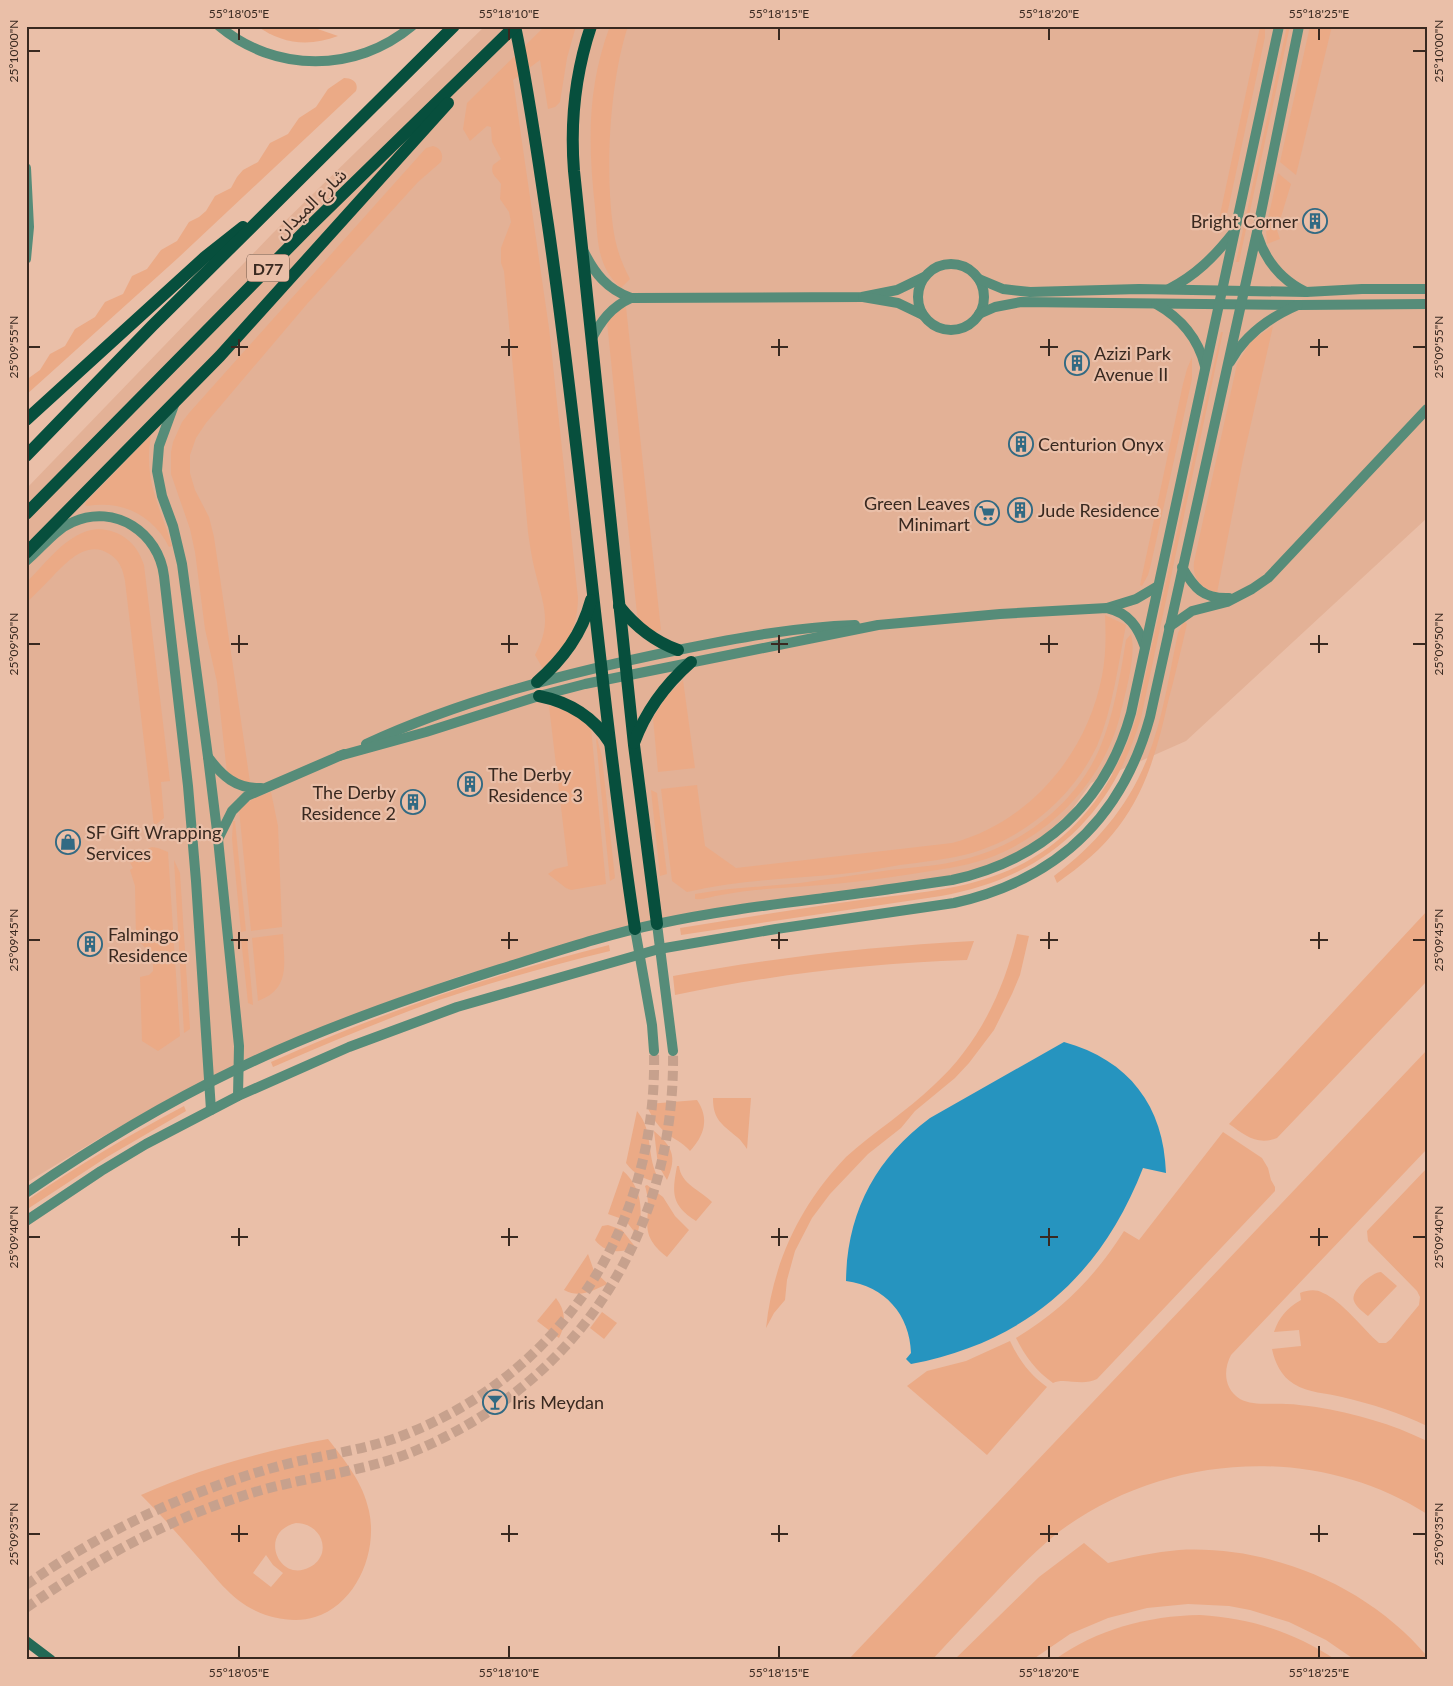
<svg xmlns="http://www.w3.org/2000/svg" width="1453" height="1686" viewBox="0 0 1453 1686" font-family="Lato,'Noto Sans Arabic',sans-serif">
<rect width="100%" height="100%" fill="#eabfa8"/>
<!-- built -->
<path fill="#e3b196" d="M485,26H1427V518L1186,741L1091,783L1071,811L1040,839L1000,864L955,878L712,910L559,948L460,976L382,1004L179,1093L100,1138L26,1183V489L272,234Z"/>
<!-- green -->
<g fill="#ebaa86" fill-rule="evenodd">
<path d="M257,26H309L338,36C309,47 282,44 257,26Z"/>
<path d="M545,26H576L567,58L560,102L555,107L548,109L540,60L513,80L549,328L578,598C577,635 565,643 543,669L535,655C552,624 544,606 536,575C532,560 530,546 528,532L504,271L501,263V248L511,222L509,212L500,199L501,184C496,176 490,175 493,165L501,159L492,142L491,127L487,126L470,141L463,129L467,103Z"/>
<path d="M610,26H628C609,84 604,179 615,239C618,253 623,266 630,279L621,288C596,266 598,239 595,207C588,144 587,87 610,26Z"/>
<path d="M1265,26V37L1228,210L1224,223L1218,235V224L1260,27Z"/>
<path d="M1287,26H1290L1239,262H1236Z"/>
<path d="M1310,26H1332L1296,175L1280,162Z"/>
<path d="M344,78C352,78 359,82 356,91L178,258L26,395V380L40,370L50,354L65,346L75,329L95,317L105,302L123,294L132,276L147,269L161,250L177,241L189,222L199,217L206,211L215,196L231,188L237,177L243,170L258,162L270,143L288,134L299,118L316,107L328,89Z"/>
<path d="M433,146C441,148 444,155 441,162L418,182L307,304L206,423L196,438L190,455V473L195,490L209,517L214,537L250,782H244L227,773L217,682L205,629L195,552L190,529L171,474V452L173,442L182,422L189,413L426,148Z"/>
<path d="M1278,173L1291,184L1277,230L1280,239L1267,244L1266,228Z"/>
<path d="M626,307L661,630L654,633L638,618L637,614L607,322L620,309Z"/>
<path d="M1273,326L1243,459L1217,593C1201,588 1192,579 1194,562L1237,364L1251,341Z"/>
<path d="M1221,332H1223L1141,718C1111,818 1044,878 941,896L681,935L680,928C738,919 795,909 853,901C902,894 955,892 1002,873C1070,847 1116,786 1136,718Z"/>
<path d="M1192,357V379L1151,564L1148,575L1142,586L1140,585L1183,384L1187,369Z"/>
<path d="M150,436H151C143,480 160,506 172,546L169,547C153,515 122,500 87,506L85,505L86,502Z"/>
<path d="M98,529C121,530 137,543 144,565L170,781L161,782L164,818L154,826L125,581C123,570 120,561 111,555C88,539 69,560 54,575C45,584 36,594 26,603V583C46,563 68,531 98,529Z"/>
<path d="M1105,615L1126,625C1118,665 1113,708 1097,746C1072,799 1021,841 964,855C943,860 922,862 900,865C881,868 861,872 841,874C789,879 738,880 687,892L672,881L661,789L697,785L705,846L736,868L952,843C1030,822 1087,754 1102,676C1106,656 1106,635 1105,615Z"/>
<path d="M1184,621L1187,624C1181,650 1175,676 1168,702C1158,746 1147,789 1119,826C1102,849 1081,866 1057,883L1054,876C1095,845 1128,807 1147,759C1163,719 1169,675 1178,633Z"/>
<path d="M1131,634C1137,654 1125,694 1120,716C1103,782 1050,836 986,859C962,867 937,870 912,874C863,882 816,886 766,889C751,890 736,892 721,895C713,896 703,900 695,899V894C730,887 765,887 800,883C830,879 860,874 890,870C915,867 941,866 965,859C1022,845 1075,804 1099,750C1114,715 1120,677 1126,640Z"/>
<path d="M683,680L695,768L658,772L653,718L666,697Z"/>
<path d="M549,706C566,709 578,717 591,728L606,884L571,890L566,888L548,874L555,869L568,866Z"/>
<path d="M597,738L602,757L615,878L610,881L596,739Z"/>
<path d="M651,790L657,793L667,874L660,876Z"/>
<path d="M271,792L278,826L282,927L251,931L239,809L254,798Z"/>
<path d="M233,821H235L246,931L241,932L232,839Z"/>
<path d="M152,847L158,848L168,852L180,1036L158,1051L142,1041L140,977L149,975L153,971V965L147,950L136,938L135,886L130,870L133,868L127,857Z"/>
<path d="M174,860L180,873L190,1029L184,1033Z"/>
<path d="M1427,911V981L1277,1138C1257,1146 1245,1135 1229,1124Z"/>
<path d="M283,934C284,963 291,989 258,1001L252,938Z"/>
<path d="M1017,934L1029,936L1020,975L1012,994L994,1030L969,1063L955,1078L915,1111L901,1128L868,1154L830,1194L812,1218L795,1251L787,1280L785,1300L774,1313L766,1328C773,1262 800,1205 846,1157C874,1132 907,1111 934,1085C978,1045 1004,991 1017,934Z"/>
<path d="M247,938L253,1005L248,1003L241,939Z"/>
<path d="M974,941L967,960C868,963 771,975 675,995L673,976C773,958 873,946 974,941Z"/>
<path d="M609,945L610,951C553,965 495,981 439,1000C383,1020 328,1043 273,1067L271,1062C383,1012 490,975 609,945Z"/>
<path d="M1427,1050V1149L1231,1355C1223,1370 1224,1389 1240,1399C1253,1406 1271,1403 1286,1404C1296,1404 1306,1406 1316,1407C1354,1413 1392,1424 1427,1441V1514C1315,1443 1165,1453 1060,1531C1037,1549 1017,1570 997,1591C975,1614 953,1637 932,1660H848Z"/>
<path d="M713,1098H751L747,1149C744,1145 741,1140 737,1137C722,1124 713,1120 713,1098Z"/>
<path d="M697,1100C710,1119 704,1136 690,1151C684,1144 678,1141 670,1136C659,1128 652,1118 647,1106L648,1104Z"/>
<path d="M184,1106L186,1111L107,1157L26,1210V1201C77,1166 129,1135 184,1106Z"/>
<path d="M637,1111C655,1133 645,1157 660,1181L659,1182C645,1180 635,1175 626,1163Z"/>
<path d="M654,1131C673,1147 677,1157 667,1180L658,1165Z"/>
<path d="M1223,1132L1262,1158L1268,1168L1271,1180L1275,1187V1191L1097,1379C1081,1387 1065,1377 1053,1383C1036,1371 1025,1356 1016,1338C1063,1309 1095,1277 1124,1231L1139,1240Z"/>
<path d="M677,1166H679C681,1184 700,1190 712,1202L696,1221C671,1205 672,1193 677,1166Z"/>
<path d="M1427,1168V1426C1400,1413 1372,1404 1342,1397C1327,1393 1308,1393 1294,1384C1281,1376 1275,1363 1272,1349L1301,1346L1299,1330L1274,1332C1279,1317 1287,1308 1301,1300L1300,1293C1308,1290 1316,1289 1323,1293C1341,1300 1364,1330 1379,1343H1386L1391,1339L1419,1305L1420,1297L1417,1291L1368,1241L1367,1231Z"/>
<path d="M623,1171C642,1187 644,1213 637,1235L625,1220L608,1214Z"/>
<path d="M647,1185L663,1197L675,1216L689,1230L667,1257C634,1231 655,1219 645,1186Z"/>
<path d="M608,1225L622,1230L636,1248C620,1252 607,1255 595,1240L602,1226Z"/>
<path d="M588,1254L594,1271L608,1284C592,1290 581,1299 564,1290Z"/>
<path d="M1381,1272L1397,1286L1368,1316C1363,1312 1356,1307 1354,1301C1350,1291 1372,1272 1381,1272Z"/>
<path d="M556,1298C566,1311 566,1324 559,1338L537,1321Z"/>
<path d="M602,1312L617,1323L604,1339L590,1328Z"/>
<path d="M1010,1341C1019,1360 1030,1375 1047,1387L987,1455L907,1386L927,1371L966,1361Z"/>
<path d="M328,1439C345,1461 363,1482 369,1511C378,1551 357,1604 315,1617C297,1623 273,1619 256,1611C230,1599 214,1575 195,1554C178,1534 160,1514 141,1495C201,1468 263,1451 328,1439ZM296,1523C312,1523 326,1536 322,1553C320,1559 316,1564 310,1567C279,1584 257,1532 296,1523ZM266,1555L273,1565L283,1573L271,1587L253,1573Z"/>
<path d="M1084,1543L1108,1563C1132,1557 1155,1552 1179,1550C1271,1545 1368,1586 1427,1656V1660H1355L1326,1640L1289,1622L1250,1610L1229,1606L1188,1604L1147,1608L1108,1618L1070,1634L1032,1660H954L1039,1577Z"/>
<path d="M1200,1615C1250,1618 1294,1632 1336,1660H1054C1097,1629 1147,1616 1200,1615Z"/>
</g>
<!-- water -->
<path fill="#2694bf" d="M1064,1042C1129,1060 1164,1106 1166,1173L1143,1168C1101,1276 1026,1342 911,1364L906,1359L911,1353C910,1315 885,1286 846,1281C847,1213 875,1159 930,1118Z"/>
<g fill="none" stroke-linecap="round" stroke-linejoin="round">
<!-- minor-tunnel -->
<g stroke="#c7a18d" stroke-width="10" stroke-dasharray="10 5" stroke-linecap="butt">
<path d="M26,1585C104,1530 190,1490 283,1465C325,1454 369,1450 409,1433C567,1369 658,1220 654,1051"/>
<path d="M26,1608C97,1558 172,1517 255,1492C308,1476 366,1472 417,1450C582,1380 676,1228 673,1051"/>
</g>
<!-- minor -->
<g stroke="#568c79" stroke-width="10">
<path d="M584,252C595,274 607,289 631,298L862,297L897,290L924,277"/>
<circle cx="951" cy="297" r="33"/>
<path d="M979,279L1003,289L1030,292L1139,289L1306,292L1362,289H1427"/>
<path d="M863,297L898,303L923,315"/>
<path d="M979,314L995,307L1021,302L1298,305L1427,304"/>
<path d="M591,340C601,321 611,307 631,298"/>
<path d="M1182,567C1194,588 1203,599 1229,598"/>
<path d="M1107,608L1136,599L1158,586"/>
<path d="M1169,627L1192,611L1227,602L1252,589L1268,578L1427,409"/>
<path d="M366,744C466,698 571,672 678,650C737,638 795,627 855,625"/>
<path d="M339,756L426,732L539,696L585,684L878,625L1000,614L1107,608C1129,613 1138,627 1145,647"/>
<path d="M208,757C222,776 236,789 261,788"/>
<path d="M218,839L232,811L247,796L344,754"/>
<path d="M657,924L673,1051"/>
<path d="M635,929L652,1025L654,1051"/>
</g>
<!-- tertiary -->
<g stroke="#568c79" stroke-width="10">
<path d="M219,26C275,73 356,73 412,26"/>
<path d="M26,168L29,227L26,259"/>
<path d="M1257,234C1265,260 1281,280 1306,292"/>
<path d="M1169,289C1196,275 1214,257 1233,233"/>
<path d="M1156,304C1181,318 1198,338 1205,366"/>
<path d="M1230,362C1245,335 1270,317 1298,305"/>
<path d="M174,405L159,446L157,471L162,496L173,526L182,564L208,757L218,839L239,1046L238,1096"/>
<path d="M26,561C42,548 54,530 73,522C115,503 159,533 164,576L188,786L196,881L211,1110"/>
<path d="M26,1193C93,1147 162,1105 235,1070C319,1029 411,997 500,969C552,953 604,935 657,924C712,912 769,905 824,898C867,893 910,886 952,880C1043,860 1106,803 1131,713L1279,26"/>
<path d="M26,1221L101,1171L146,1144L238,1096L349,1047L457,1007L659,949L776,929L954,903C1056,880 1122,819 1150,717L1257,232L1299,26"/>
</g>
<!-- secondary -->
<path stroke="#246955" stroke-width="10" d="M26,1641L51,1660"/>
<!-- primary -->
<g stroke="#074f3d" stroke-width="12">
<path d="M515,26C529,92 538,159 548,225C582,459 600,695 635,929"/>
<path d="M591,26C575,74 570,121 574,171L634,745L657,924"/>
<path d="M26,420L205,257L243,227"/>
<path d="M26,456L152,326L454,26"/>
<path d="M26,514L309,227L515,26"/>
<path d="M26,553L220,356L448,103"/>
<path d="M619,606C635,626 653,641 678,650"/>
<path d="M537,682C563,659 582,634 591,600"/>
<path d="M539,696C569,702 593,716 610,743"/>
<path d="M634,743C646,710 665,685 691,662"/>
</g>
</g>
<!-- ticks -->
<path fill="none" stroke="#392920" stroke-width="2" d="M239,28V40M509,28V40M779,28V40M1049,28V40M1319,28V40M28,51H40M1413,51H1426M239,339V356M509,339V356M779,339V356M1049,339V356M1319,339V356M28,347H40M231,347H248M501,347H518M771,347H788M1040,347H1058M1310,347H1328M1413,347H1426M239,635V653M509,635V653M779,635V653M1049,635V653M1319,635V653M28,644H40M231,644H248M501,644H518M771,644H788M1040,644H1058M1310,644H1328M1413,644H1426M239,932V949M509,932V949M779,932V949M1049,932V949M1319,932V949M28,940H40M231,940H248M501,940H518M771,940H788M1040,940H1058M1310,940H1328M1413,940H1426M239,1228V1246M509,1228V1246M779,1228V1246M1049,1228V1246M1319,1228V1246M28,1237H40M231,1237H248M501,1237H518M771,1237H788M1040,1237H1058M1310,1237H1328M1413,1237H1426M239,1525V1542M509,1525V1542M779,1525V1542M1049,1525V1542M1319,1525V1542M28,1534H40M231,1534H248M501,1534H518M771,1534H788M1040,1534H1058M1310,1534H1328M1413,1534H1426M239,1646V1658M509,1646V1658M779,1646V1658M1049,1646V1658M1319,1646V1658"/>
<!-- icons -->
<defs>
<symbol id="building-ring" viewBox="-11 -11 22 22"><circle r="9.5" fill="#eabfa8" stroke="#316a83" stroke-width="1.5"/><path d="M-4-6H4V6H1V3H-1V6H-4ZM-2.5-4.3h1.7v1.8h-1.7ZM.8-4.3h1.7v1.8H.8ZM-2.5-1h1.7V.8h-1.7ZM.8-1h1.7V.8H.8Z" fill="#316a83"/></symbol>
<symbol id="supermarket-ring" viewBox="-11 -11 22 22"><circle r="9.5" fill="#eabfa8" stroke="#316a83" stroke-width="1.5"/><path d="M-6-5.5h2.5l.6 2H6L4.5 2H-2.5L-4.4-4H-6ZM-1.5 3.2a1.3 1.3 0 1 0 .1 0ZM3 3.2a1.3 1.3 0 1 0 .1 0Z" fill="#316a83"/></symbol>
<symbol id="shop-ring" viewBox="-11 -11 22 22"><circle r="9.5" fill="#eabfa8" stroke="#316a83" stroke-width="1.5"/><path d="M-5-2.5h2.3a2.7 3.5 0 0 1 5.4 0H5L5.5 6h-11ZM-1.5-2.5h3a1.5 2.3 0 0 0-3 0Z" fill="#316a83"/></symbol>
<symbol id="bar-ring" viewBox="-11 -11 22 22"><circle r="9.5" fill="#eabfa8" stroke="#316a83" stroke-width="1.5"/><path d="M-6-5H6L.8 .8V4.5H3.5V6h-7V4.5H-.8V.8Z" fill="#316a83"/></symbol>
</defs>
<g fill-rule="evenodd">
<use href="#building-ring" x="1301" y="207" width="28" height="28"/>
<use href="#building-ring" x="1063" y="349" width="28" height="28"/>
<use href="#building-ring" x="1007" y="430" width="28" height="28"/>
<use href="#building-ring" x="1006" y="496" width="28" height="28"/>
<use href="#supermarket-ring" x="973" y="499" width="28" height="28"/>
<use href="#building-ring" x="456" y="770" width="28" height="28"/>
<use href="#building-ring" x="399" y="788" width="28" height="28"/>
<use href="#shop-ring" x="54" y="828" width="28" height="28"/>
<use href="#building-ring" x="76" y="930" width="28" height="28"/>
<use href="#bar-ring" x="481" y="1388" width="28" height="28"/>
</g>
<g text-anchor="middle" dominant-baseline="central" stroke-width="4.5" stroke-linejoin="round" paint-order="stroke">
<!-- shield labels -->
<rect fill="#eabfa8" stroke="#6e5649" stroke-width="1" x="247" y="254.5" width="42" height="27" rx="4"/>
<g font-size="16" font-weight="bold" fill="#392920">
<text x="268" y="268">D77</text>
</g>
<!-- street labels -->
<g font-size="18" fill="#392920" stroke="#eabfa8">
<text transform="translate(310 203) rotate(-44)">شارع الميدان</text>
</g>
<!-- poi labels -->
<g font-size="18" fill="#392920" stroke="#eabfa8" text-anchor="start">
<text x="1298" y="221" text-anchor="end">Bright Corner</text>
<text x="1094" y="353">Azizi Park<tspan x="1094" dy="21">Avenue II</tspan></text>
<text x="1038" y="444">Centurion Onyx</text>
<text x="970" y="503" text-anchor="end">Green Leaves<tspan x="970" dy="21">Minimart</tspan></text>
<text x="1038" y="510">Jude Residence</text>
<text x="488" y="774">The Derby<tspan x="488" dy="21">Residence 3</tspan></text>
<text x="396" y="792" text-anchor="end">The Derby<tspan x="396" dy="21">Residence 2</tspan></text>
<text x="86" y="832">SF Gift Wrapping<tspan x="86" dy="21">Services</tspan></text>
<text x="108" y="934">Falmingo<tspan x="108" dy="21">Residence</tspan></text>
<text x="512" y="1402">Iris Meydan</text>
</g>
</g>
<!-- border -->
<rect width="1453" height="1686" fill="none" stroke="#eabfa8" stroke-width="55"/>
<rect x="28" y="28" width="1398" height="1630" fill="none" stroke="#392920" stroke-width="2"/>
<g font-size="12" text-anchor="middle" fill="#392920">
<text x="239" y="18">55°18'05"E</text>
<text x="509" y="18">55°18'10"E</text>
<text x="779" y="18">55°18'15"E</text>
<text x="1049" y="18">55°18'20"E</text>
<text x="1319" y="18">55°18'25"E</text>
<text transform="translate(14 51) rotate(-90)" y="4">25°10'00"N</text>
<text transform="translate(1439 51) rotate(-90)" y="4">25°10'00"N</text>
<text transform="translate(14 347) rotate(-90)" y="4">25°09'55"N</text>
<text transform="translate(1439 347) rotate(-90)" y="4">25°09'55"N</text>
<text transform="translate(14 644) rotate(-90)" y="4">25°09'50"N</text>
<text transform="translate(1439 644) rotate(-90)" y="4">25°09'50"N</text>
<text transform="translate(14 940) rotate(-90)" y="4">25°09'45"N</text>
<text transform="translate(1439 940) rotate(-90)" y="4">25°09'45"N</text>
<text transform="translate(14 1237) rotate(-90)" y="4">25°09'40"N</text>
<text transform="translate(1439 1237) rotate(-90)" y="4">25°09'40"N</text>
<text transform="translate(14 1534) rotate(-90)" y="4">25°09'35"N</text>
<text transform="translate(1439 1534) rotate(-90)" y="4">25°09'35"N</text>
<text x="239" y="1677">55°18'05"E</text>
<text x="509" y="1677">55°18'10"E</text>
<text x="779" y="1677">55°18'15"E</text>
<text x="1049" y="1677">55°18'20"E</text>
<text x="1319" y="1677">55°18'25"E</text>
</g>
</svg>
